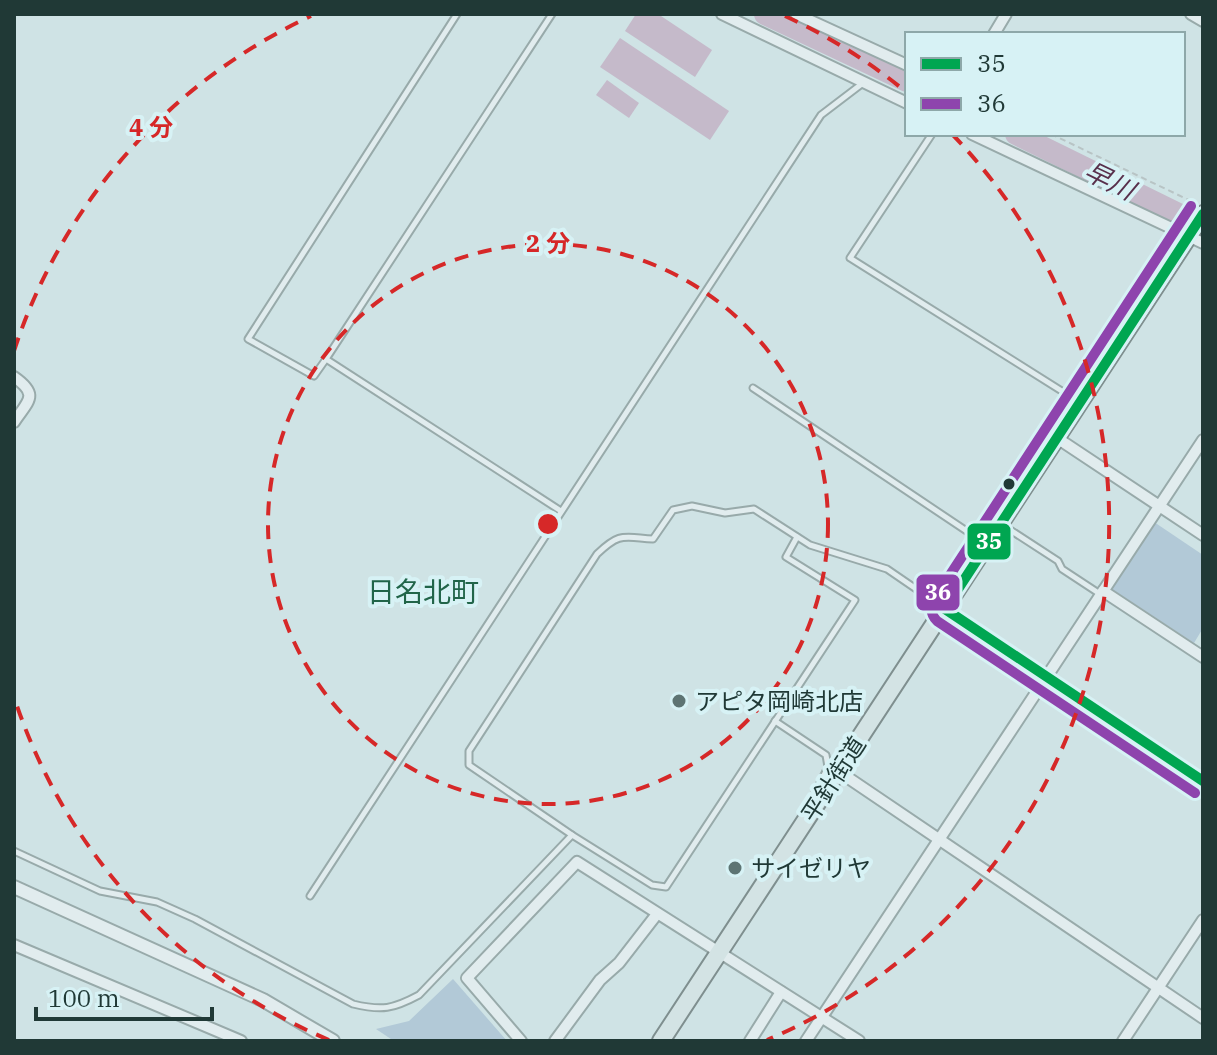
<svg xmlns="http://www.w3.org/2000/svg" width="1217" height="1055" viewBox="0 0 1217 1055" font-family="'IBM Plex Serif','Noto Sans JP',serif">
<rect width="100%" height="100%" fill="#cfe3e5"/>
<!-- green -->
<g fill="#b2c9d7">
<path d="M1154,522L1203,555V628L1194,643L1110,588Z"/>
<path d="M453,979L507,1041H394L376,1029L409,1021Z"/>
</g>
<!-- water -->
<g fill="#c5baca">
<path d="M636,14H658L712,50L695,77L625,31Z"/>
<path d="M620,38L729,111L710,140L600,67Z"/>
<path d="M607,80L639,103L629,118L596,95Z"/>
</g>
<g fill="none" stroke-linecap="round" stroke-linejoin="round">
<!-- river -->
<g stroke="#c5baca" stroke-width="22">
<path d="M765,14L907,81"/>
<path d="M1016,134L1203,226"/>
</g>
<defs>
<g id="service">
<path d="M457,14L248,339L314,376L326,359L561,511"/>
<path d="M932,134L850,258L1076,400"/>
<path d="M326,359L552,14"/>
<path d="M753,388L983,542"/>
<path d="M1001,524L1058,561L1062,569L1100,594"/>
<path d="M775,721L826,755L828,767L813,797"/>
<path d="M572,835L469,765V751L597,554C620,532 623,537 653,539L673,510L692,506L725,513L754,509L810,545L887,569L941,606"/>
<path d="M14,851L100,891L157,902L195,919L353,1004C382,1011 393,1009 419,995L572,835L652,885L666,887L855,600L786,557L797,537"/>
<path d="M310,896L821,115L863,83"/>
</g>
<g id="minor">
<path d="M722,14L907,103"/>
<path d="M796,14L907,65"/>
<path d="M1191,14L1203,21"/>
<path d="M994,34L1006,14"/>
<path d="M972,134L1203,243"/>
<path d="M14,377C40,395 28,401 14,422"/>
<path d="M1057,438L1203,535"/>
<path d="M1103,591L1203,657"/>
<path d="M945,609L1203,781"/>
<path d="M838,771L1203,1018"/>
<path d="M14,945L241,1041"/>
<path d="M521,1041L467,978L577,862L859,1041"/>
<path d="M555,1041L600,980L619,963L657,914"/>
<path d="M750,1041L781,992"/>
<path d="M806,1041L1203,440"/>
<path d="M1123,1041L1203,920"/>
</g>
<path id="tertiary" d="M14,887L263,1000L333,1041"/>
<path id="primary" d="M661,1041L1203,214"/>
</defs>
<!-- service casing -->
<use href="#service" stroke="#98aaaa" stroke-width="9"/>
<!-- minor casing -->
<use href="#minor" stroke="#98aaaa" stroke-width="14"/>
<!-- tertiary casing -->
<use href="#tertiary" stroke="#98aaaa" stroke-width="16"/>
<!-- primary casing -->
<use href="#primary" stroke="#7f8f8f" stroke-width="20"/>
<!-- path -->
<path stroke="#b8c4c5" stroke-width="2" stroke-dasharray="6 4" stroke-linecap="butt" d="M1051,134L1195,203"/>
<!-- service -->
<use href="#service" stroke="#e1ecee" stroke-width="5"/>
<!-- minor -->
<use href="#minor" stroke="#e1ecee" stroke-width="10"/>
<!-- tertiary -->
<use href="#tertiary" stroke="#e1ecee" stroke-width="12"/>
<!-- primary -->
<use href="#primary" stroke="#d3e3e4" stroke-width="16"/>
<defs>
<path id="bus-1" d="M1203,214L945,609L1203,781"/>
<path id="bus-2" d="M1191,206L933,601C930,609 931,615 937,621L1195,793"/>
</defs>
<!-- bus-1 casing -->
<use href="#bus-1" stroke="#d7f2f5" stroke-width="16"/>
<!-- bus-2 casing -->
<use href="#bus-2" stroke="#d7f2f5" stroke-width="16"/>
<!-- bus-1 -->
<use href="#bus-1" stroke="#00a651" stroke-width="10"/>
<!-- bus-2 -->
<use href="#bus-2" stroke="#8e44ad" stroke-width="10"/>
</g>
<!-- distance rings -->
<g fill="none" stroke="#d62828" stroke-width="4" stroke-dasharray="14 10">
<circle cx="548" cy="524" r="280"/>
<path d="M329 1040A561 561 0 0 1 14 697M14 351A561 561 0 0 1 311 16M785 16A561 561 0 0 1 905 91M952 134A561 561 0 0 1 767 1040"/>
</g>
<!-- markers -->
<circle fill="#203936" stroke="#d7f2f5" stroke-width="3" cx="1009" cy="484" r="7"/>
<g fill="#5d7473" stroke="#d7f2f5" stroke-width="3">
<circle cx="679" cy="701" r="8"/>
<circle cx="735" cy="868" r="8"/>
</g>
<g text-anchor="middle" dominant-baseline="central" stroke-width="8" stroke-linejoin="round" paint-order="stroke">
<!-- poi labels -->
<g font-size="24" fill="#203936" stroke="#d7f2f5" text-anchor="start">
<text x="695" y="701">アピタ岡崎北店</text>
<text x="751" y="868">サイゼリヤ</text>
</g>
<!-- street labels -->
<g font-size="24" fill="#203936" stroke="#d7f2f5">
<text transform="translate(833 779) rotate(-57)">平針街道</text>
</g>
<!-- water labels -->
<g font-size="26" font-style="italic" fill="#58304c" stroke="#d7f2f5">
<text transform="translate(1110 180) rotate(26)">早川</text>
</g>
<!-- quarter labels -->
<g font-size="28" fill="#216549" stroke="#d7f2f5">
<text x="423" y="591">日名北町</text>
</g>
</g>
<circle cx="548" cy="524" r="12" fill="#d62828" stroke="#d7f2f5" stroke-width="4"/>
<g font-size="24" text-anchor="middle" font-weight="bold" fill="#d62828" stroke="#d7f2f5" stroke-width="8" stroke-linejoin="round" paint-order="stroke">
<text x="151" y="136">4 分</text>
<text x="548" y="252">2 分</text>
</g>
<g stroke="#d7f2f5" stroke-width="3">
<rect x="966" y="522" width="46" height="39" rx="8" fill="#00a651"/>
<rect x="915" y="573" width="46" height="39" rx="8" fill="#8e44ad"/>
</g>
<g font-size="22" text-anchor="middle" font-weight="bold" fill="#fff">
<text x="989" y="549">35</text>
<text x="938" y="600">36</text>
</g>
<!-- border -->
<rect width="1217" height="1055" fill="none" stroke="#203936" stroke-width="32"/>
<!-- legend -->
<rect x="905" y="32" width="280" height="104" fill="#d7f2f5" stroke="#8ea8a9" stroke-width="2"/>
<rect x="921" y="58" width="40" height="12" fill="#00a651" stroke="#8ea8a9" stroke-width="2"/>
<text x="977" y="72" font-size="24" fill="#203936">35</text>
<rect x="921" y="98" width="40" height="12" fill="#8e44ad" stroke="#8ea8a9" stroke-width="2"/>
<text x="977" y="112" font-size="24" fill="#203936">36</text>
<!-- scale -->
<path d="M36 1007v12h176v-12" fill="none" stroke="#203936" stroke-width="4"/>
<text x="48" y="1007" font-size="24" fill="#203936" stroke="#d7f2f5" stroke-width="6" paint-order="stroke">100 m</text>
</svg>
